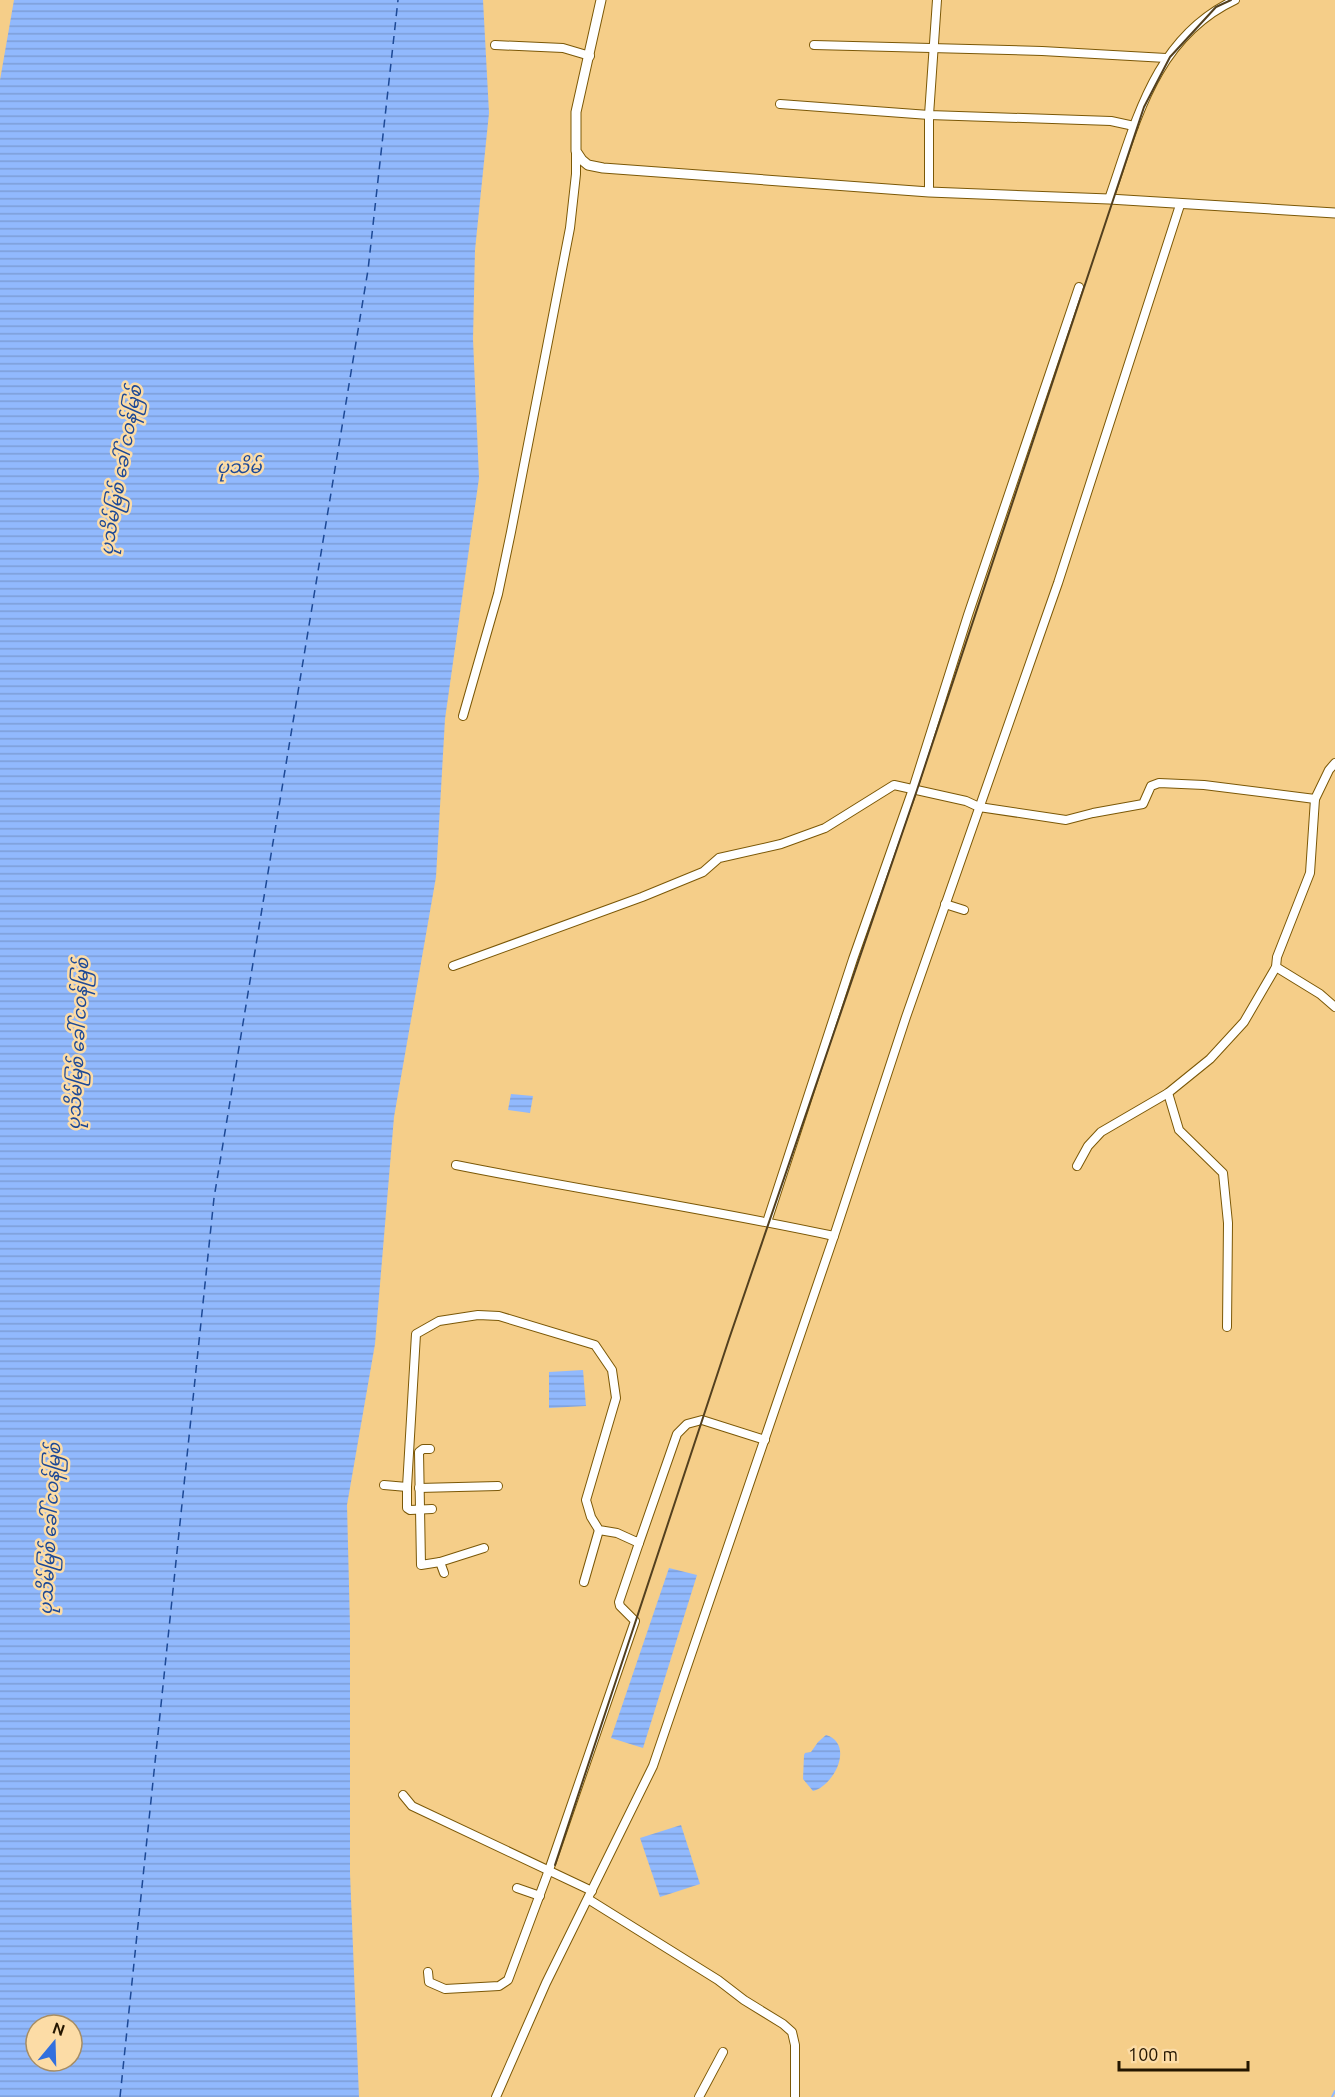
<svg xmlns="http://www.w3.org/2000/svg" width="1335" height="2097" viewBox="0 0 1335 2097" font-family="Ubuntu,'Noto Sans Myanmar',sans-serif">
<defs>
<pattern id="water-rules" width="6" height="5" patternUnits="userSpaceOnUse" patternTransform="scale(1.5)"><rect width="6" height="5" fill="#91b9fd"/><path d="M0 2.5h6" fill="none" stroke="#7d9ed7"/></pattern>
</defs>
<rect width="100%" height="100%" fill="#f5ce89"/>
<!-- water -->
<g fill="url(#water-rules)" fill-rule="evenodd">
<path d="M14,0H483L489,113L475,250L473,339L479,478L445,719L436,877L394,1117L375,1344L347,1505L350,1626V1873L359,2097H0V80ZM36,2025H72V2061H36Z"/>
<path d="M511,1094L533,1096L530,1113L508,1110Z"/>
<path d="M583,1370L586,1406L549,1408V1372Z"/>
<path d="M669,1568L697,1575L643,1748L611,1738Z"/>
<path d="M826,1735C855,1744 834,1786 813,1791L803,1779L804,1755L805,1753L811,1752L818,1742Z"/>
<path d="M681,1825L700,1884L660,1897L640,1838Z"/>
</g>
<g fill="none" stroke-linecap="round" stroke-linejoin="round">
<!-- stream -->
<path stroke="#91b9fd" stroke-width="2" d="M1332,2097L1335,2091"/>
<!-- ferry -->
<path stroke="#1d4996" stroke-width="1.5" stroke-dasharray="8 6" stroke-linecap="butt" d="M120,2097L214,1198L368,270L398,0"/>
<defs>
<g id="minor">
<path d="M495,45L563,48L590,56"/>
<path d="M814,45L1042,51L1166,58"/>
<path d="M780,104L929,115L1111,121L1134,126"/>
<path d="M929,192V115L937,0"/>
<path d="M1109,199C1136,122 1154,38 1235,0"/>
<path d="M463,716L498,594L511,532L570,228L576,174V151"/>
<path d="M945,904L964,910"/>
<path d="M453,966L642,897L703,872L719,858L781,844L825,828L894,785L966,801L979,807L1066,820L1093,813L1143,804L1151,786L1159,783L1204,785L1315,799"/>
<path d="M1276,967L1320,994L1335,1007"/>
<path d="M1168,1093L1179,1130L1223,1173L1228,1223L1227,1327"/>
<path d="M456,1165C581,1190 708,1209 834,1236"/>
<path d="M1077,1166L1088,1146L1101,1132L1168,1093L1210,1059L1244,1022L1276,967L1277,957L1310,873L1315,799L1329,770L1335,763"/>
<path d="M767,1222L853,959L913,789L968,615L1079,287"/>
<path d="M430,1449H423L419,1452L421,1565L440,1562L484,1548"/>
<path d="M384,1485L407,1487"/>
<path d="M419,1488L498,1486"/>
<path d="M432,1509L410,1510L407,1508V1487L416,1334L439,1321L478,1315L499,1316L595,1345L612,1370L616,1398L586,1500L591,1517L599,1530L617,1533L639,1543L677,1434L687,1424L702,1420L765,1440"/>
<path d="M440,1562L444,1573"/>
<path d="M584,1582L599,1530"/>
<path d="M403,1795L412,1806L592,1891"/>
<path d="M517,1888L540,1896"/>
<path d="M588,1899L718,1980L744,2000L783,2024L792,2032L795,2045V2097"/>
<path d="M428,1972L429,1982L445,1989L499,1986L508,1980L549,1870L635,1621L620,1606L619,1602L639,1543"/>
<path d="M496,2097L546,1983L653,1766L834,1236L906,1017L1058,583L1180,205"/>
<path d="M699,2097L723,2052"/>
</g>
<path id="tertiary" d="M601,0L576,112V151L582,160L588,165L603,168L929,192L1109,199L1335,213"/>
</defs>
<!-- minor casing -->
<use href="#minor" stroke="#7b5807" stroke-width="10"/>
<!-- tertiary casing -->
<use href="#tertiary" stroke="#7b5807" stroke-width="11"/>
<!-- minor -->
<use href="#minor" stroke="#fff" stroke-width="8"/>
<!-- tertiary -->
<use href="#tertiary" stroke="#fff" stroke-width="9"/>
<!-- rail -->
<path stroke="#53401f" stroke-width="2" d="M555,1865L729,1339L917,790L1144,107L1170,57L1216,7L1231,0"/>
</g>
<g text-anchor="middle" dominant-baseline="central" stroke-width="5" stroke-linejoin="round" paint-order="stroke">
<!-- water labels -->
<g font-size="18" font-style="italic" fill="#1d4996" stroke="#fcdca6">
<text x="239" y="466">ပုသိမ်</text>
<text transform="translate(120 470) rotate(-80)">ပုသိမ်မြစ် ခေါ် ငဝန်မြစ်</text>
<text transform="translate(77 1044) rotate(-87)">ပုသိမ်မြစ် ခေါ် ငဝန်မြစ်</text>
<text transform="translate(49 1529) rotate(-87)">ပုသိမ်မြစ် ခေါ် ငဝန်မြစ်</text>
</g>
</g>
<!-- north arrow -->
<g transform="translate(54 2043) rotate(19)"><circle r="28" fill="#fcdca6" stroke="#a68d64" stroke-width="1.5"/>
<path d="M0-4.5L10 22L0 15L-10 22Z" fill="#3270de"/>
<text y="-9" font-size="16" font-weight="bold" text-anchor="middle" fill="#241600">N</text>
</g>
<!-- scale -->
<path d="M1119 2061v9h129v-9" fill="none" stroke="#241600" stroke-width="3"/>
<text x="1128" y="2061" font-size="18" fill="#241600" stroke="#fcdca6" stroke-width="4.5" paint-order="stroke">100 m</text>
</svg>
